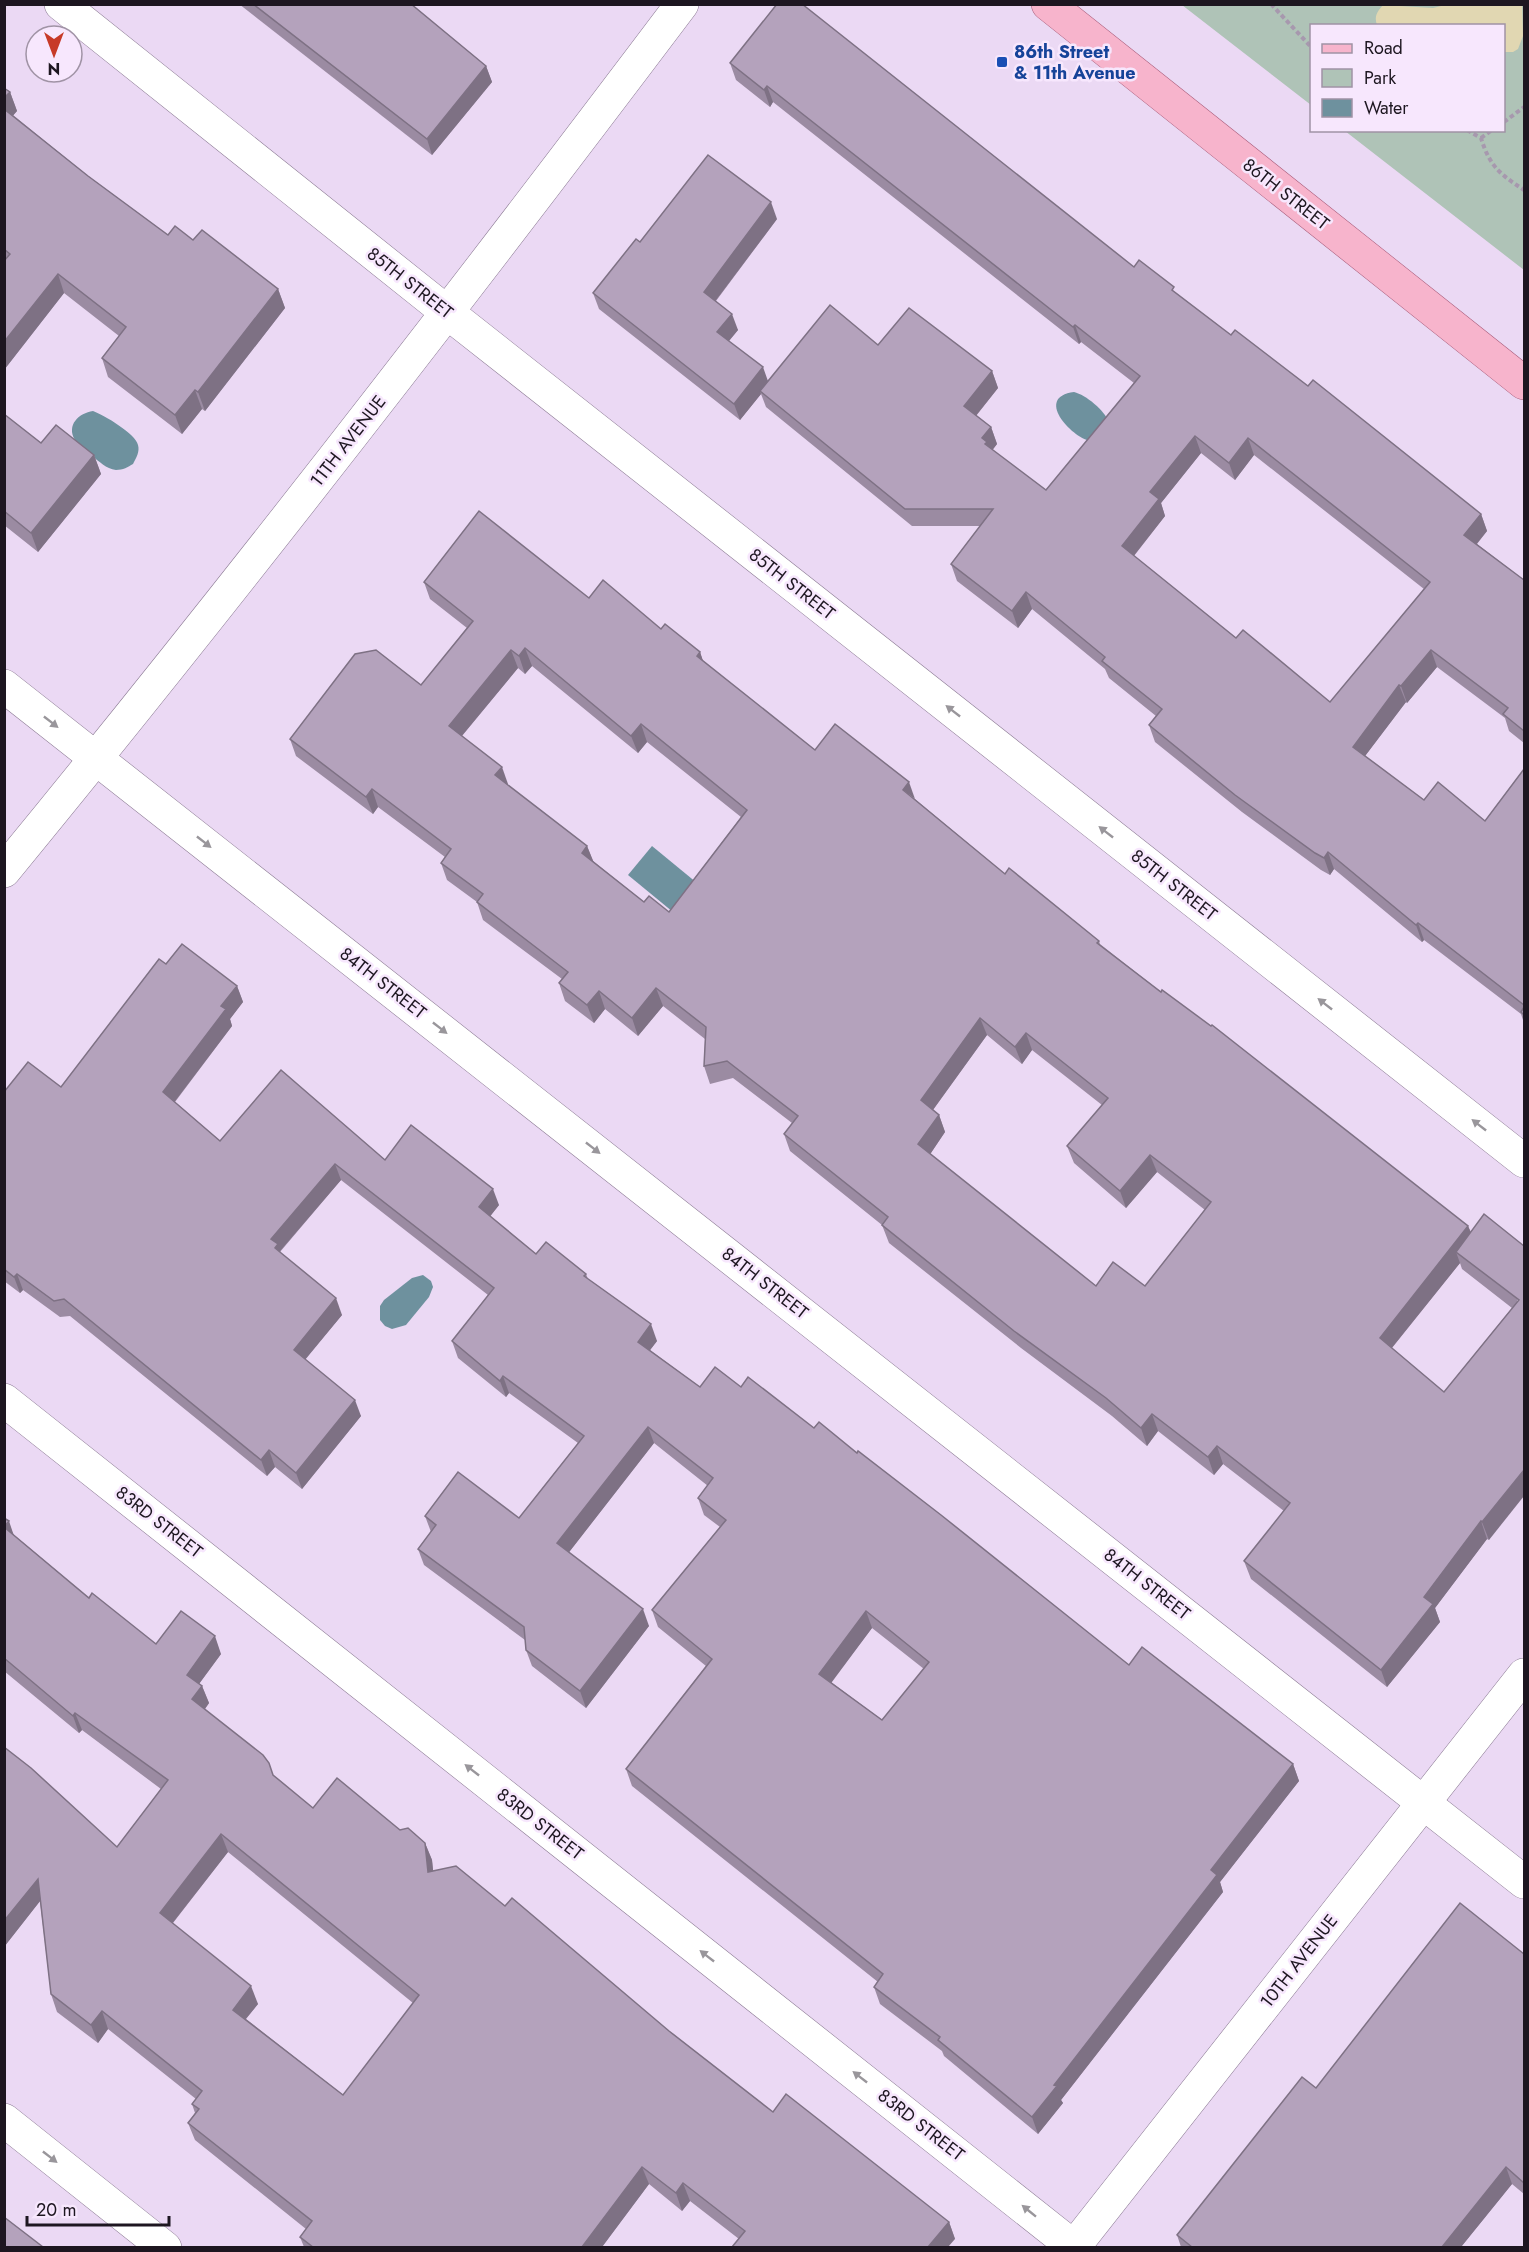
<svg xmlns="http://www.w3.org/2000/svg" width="1529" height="2252" viewBox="0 0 1529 2252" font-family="Jost,sans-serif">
<rect width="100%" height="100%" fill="#ebd9f4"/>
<!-- green -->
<path fill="#afc3b7" d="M1182,5H1524V270L1345,131L1504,130V26H1312L1311,105Z"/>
<!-- sand -->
<path fill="#e1d7b2" d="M1445,5H1522L1523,36L1518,49L1513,52H1504V26L1377,25C1374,16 1377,12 1383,5L1433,8Z"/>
<!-- water -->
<g fill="#6e919e">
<path d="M1074,392C1086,395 1104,410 1109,422L1090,441C1071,437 1034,397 1074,392Z"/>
<path d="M93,411C104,415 136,434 138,445C140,452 136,458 133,464C128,467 123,470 116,470C106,469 99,461 92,456C87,451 78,446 75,440C66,425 79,413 93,411Z"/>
<path d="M652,846L714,897L690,926L628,875Z"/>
<path d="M423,1275L431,1281L433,1287L429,1297L406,1325L392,1329L385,1326L380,1320V1306L384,1300L412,1278Z"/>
</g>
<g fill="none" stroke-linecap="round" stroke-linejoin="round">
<defs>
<g id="minor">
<path d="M61,4L448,313L1524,1161"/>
<path d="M4,686L1524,1882"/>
<path d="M4,871C237,587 461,297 682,4"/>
<path d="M4,1400L1075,2248"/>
<path d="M4,2120L165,2248"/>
<path d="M1073,2248L1524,1675"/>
</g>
<path id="major" d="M1048,4L1524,383"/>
</defs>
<!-- minor casing -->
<use href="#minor" stroke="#8a7992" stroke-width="34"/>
<!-- major casing -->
<use href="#major" stroke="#a75c7a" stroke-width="34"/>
<!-- path -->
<g stroke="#a798ae" stroke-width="4" stroke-dasharray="4.5 3" stroke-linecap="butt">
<path d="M1271,4L1312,48"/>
<path d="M1504,122L1524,107"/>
<path d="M1467,130L1481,138C1490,167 1500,174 1524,190"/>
<path d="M1481,138L1492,130"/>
</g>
<!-- minor -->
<use href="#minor" stroke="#fff" stroke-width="33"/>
<!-- major -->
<use href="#major" stroke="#f7b4cc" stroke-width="33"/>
</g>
<!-- wall -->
<g fill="#9b8ba2" fill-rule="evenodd">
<path d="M239,4H411L486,66L492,82L432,155Z"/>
<path d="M730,63L1134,267L1176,293L1231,335L1308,386L1481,514L1487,531L1477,544L1524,580V743L1509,731L1505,718L1437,667L1407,703L1406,702L1365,756L1424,800L1485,821L1524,769V1023L1521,1014L1424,940L1422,942L1334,869L1330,875L1321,870L1242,812L1155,742L1149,725L1156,716L1109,678L1105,669L1032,609L1018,628L957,581L951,564L980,526H912L766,407L761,394L740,420L599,309L593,293L640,242L777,219L716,301L738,330L729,341L768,381L878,345L992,371L998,388L976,416L991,427L997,444L992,450L1046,490L1134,383L1081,342L1079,344L773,102L770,107L736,80ZM1201,453L1235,480L1254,455L1424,589L1330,702L1236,638L1134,556L1165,516L1161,503Z"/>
<path d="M4,88L10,92L17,111L13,115L88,176L168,235L193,240L278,289L285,308L205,411L202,409L182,434L108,377L102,358L119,336L64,293L4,370Z"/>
<path d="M4,414L41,443L94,455L101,474L38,552L4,525Z"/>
<path d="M424,582L589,598L661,629L700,652L703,661L815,750L915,799L1005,874L1099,941L1100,944L1161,992L1468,1226L1471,1232L1524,1246L1489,1540L1487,1539L1435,1608L1440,1622L1387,1687L1251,1579L1244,1561L1284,1511L1223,1464L1214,1475L1158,1431L1147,1446L1112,1416L1021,1348L889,1243L882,1225L790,1151L784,1134L792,1123L733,1078L710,1084L704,1066L705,1039L663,1006L638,1036L605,1009L594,1023L565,1001L559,983L562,979L483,920L477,902L447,880L441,863L445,857L378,807L373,814L296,756L290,739L421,685L467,628L430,599ZM532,666L638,753L647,742L741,817L669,912L644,902L593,861L587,846L508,785L462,736L518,668L525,674ZM987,1035L1022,1064L1032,1050L1102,1105L1067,1146L1074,1163L1126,1208L1157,1172L1205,1210L1145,1286H1096L930,1154L945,1132L939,1115L933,1110ZM1460,1263L1462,1269L1512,1308L1444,1392L1392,1348Z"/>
<path d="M166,964L237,986L243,1002L230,1019L232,1026L175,1102L220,1141L385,1160L499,1205L490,1216L536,1254L586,1274L588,1279L657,1341L650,1350L700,1387H741L814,1428L857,1453L1129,1665L1293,1764L1299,1781L1220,1882L1223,1892L1061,2100L1063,2103L1038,2134L944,2056L942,2051L880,2004L874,1987L878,1982L632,1786L626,1769L706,1666L658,1627L652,1610L720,1527L704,1515L698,1498L708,1486L654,1443L569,1552L649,1626L586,1708L532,1666L526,1650L525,1640L424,1565L418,1549L431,1532L425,1516L519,1518L578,1443L509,1393L506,1397L458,1358L452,1341L488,1295L341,1180L280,1252L342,1315L305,1359L361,1416L302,1489L275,1467L267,1476L70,1316L60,1317L23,1290L20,1293L4,1281V1092L61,1087ZM872,1628L924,1669L882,1720L831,1682Z"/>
<path d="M4,1518L14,1535L89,1598L156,1644L221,1654L199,1684L202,1686L209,1703L205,1709L274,1777L313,1808L400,1830L425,1843L432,1860L433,1871L505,1906L669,2031L773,2112L949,2222L955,2239H739L690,2201L682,2211L649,2184L602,2247H304L300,2237L306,2229L195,2140L188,2123L195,2113L192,2104L196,2099L108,2029L98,2043L57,2012L51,1994L40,1901L4,1947V1747L117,1847L161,1789L82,1730L79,1733L4,1671ZM228,1852L413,2003L343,2095L246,2019L258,2004L173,1923Z"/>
<path d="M1524,1954V2194L1512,2184L1461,2247H1181L1177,2235L1316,2088Z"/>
</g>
<!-- shaded-wall -->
<g fill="#7e7184">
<path d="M486,66L492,82L432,155L427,139Z"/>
<path d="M767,86L773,102L770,107L764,90Z"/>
<path d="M10,92L17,111L6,124L4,119V98Z"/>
<path d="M771,202L777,219L710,308L704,292Z"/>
<path d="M58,274L64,293L4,370V342Z"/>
<path d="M278,289L285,308L205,411L198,392Z"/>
<path d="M732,314L738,330L723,348L717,332Z"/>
<path d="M1075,325L1081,342L1079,344L1073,327Z"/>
<path d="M763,367L769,384L760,391L761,394L740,420L734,404Z"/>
<path d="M992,371L998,388L970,423L964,406Z"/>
<path d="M195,390L202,409L182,434L175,415Z"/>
<path d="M991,427L997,444L991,452L982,438Z"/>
<path d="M1195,436L1201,453L1161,503L1165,516L1128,563L1122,546L1150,492Z"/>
<path d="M1248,438L1254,455L1235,480L1229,463Z"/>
<path d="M94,455L101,474L38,552L31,533Z"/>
<path d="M1481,514L1487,531L1470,552L1464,535Z"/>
<path d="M1026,592L1032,609L1018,628L1012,611Z"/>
<path d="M525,648L532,666L525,674L519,656Z"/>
<path d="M511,650L518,668L455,744L449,726Z"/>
<path d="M1431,650L1437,667L1407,703L1401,686Z"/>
<path d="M700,652L706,670L697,656Z"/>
<path d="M1399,685L1406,702L1359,764L1353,747Z"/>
<path d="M641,724L647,742L638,753L631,736Z"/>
<path d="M502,767L508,784L501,793L495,775Z"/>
<path d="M909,782L915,799L903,790Z"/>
<path d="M372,789L378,807L373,814L366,797Z"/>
<path d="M587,846L594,863L582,853Z"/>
<path d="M1328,852L1334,869L1330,875L1324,858Z"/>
<path d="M1418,923L1424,940L1422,942L1416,925Z"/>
<path d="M237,986L243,1002L230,1019L232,1026L169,1109L163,1092L221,1006Z"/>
<path d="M656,988L663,1006L638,1036L632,1018Z"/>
<path d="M599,991L605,1009L594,1023L587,1005Z"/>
<path d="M980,1018L987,1035L927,1118L921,1100Z"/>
<path d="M1026,1033L1032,1050L1022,1064L1015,1047Z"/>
<path d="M939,1115L945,1132L925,1162L918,1144Z"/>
<path d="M1150,1155L1157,1172L1126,1208L1120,1191Z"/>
<path d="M335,1164L341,1180L280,1251L284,1261L281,1264L271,1239Z"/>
<path d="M493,1189L499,1205L485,1223L479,1207Z"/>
<path d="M1468,1226L1475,1243L1456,1252L1460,1263L1386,1355L1380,1338Z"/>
<path d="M17,1274L23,1290L20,1293L14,1277Z"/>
<path d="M336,1298L342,1315L300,1366L294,1350Z"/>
<path d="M651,1324L657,1341L644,1358L638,1342Z"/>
<path d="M503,1376L509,1393L506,1397L500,1381Z"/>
<path d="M355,1400L361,1416L302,1489L296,1473Z"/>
<path d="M1152,1414L1158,1431L1147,1446L1141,1428Z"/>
<path d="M648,1427L654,1443L563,1560L557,1543Z"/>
<path d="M1217,1446L1223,1464L1214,1475L1208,1457Z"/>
<path d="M269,1450L275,1467L267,1476L261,1460Z"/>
<path d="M1524,1470V1496L1489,1540L1482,1522Z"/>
<path d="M9,1521L15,1539L4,1527Z"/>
<path d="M1481,1521L1487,1539L1435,1608L1440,1622L1387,1687L1381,1670L1424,1597Z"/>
<path d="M643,1609L649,1626L586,1708L580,1691Z"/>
<path d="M866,1611L872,1628L826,1690L819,1674Z"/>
<path d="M215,1636L221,1654L193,1692L187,1675Z"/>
<path d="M202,1686L209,1703L199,1717L192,1699Z"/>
<path d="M75,1713L82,1730L79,1733L73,1716Z"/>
<path d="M1293,1764L1299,1781L1220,1882L1223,1892L1061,2100L1063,2103L1038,2134L1032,2117L1054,2085L1211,1870Z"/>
<path d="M221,1834L228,1852L167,1930L160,1913Z"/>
<path d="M425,1843L432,1860L435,1889L428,1872Z"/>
<path d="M38,1879L44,1896L4,1947V1921Z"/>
<path d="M251,1986L258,2004L239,2027L233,2010Z"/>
<path d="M102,2011L108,2029L98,2043L91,2025Z"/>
<path d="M642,2167L649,2184L602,2247H582Z"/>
<path d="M1506,2167L1512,2184L1461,2247H1442Z"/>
<path d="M683,2183L690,2201L682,2211L676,2193Z"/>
<path d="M949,2222L955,2239L948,2247H928Z"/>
</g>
<!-- building -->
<g fill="#b4a2bc" stroke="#7e7184" stroke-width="1.5" fill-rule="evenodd">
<path d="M253,4H411L486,66L427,139Z"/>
<path d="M777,4H802L1134,267L1139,260L1174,287L1172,290L1231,335L1235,330L1308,386L1313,380L1481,514L1464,535L1524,580V731L1503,714L1508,708L1431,650L1401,686L1399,685L1353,747L1424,800L1438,782L1485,821L1524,769V1005L1418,923L1416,925L1328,852L1324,858L1315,853L1235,795L1149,725L1162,709L1102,661L1105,657L1026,592L1012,611L951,564L993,509H905L760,391L830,305L878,345L909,308L992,371L964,406L991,427L982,438L987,442L985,444L1046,490L1140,376L1075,325L1073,327L767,86L764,90L730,63ZM1195,436L1229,463L1248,438L1430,582L1330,702L1243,630L1236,638L1122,546L1159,499L1150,492Z"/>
<path d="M4,88L10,92L4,98Z"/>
<path d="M4,109L88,176L168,235L175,226L193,240L202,230L278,289L198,392L195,390L175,415L102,358L126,327L58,274L4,342V261L10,254L4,249Z"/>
<path d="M708,155L771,202L704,292L732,314L717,332L763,367L734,404L593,293L636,239L640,242Z"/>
<path d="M4,414L41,443L56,425L94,455L31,533L4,511Z"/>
<path d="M479,511L589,598L603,580L661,629L665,624L700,652L697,656L815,750L835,724L909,782L903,790L1005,874L1009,868L1099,941L1097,943L1161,992L1162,990L1211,1026L1212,1025L1468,1226L1380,1338L1444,1392L1519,1300L1456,1252L1484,1214L1524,1246V1470L1482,1522L1481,1521L1424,1597L1433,1604L1381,1670L1244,1561L1290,1503L1217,1446L1208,1457L1152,1414L1141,1428L1106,1398L1014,1331L882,1225L888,1217L784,1134L798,1116L727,1061L704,1066L706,1027L656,988L632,1018L599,991L587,1005L559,983L568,972L477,902L483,894L441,863L451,849L372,789L366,797L290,739L355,654L376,650L421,685L473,621L424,582ZM525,648L631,736L641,724L747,810L669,912L649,896L644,902L582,853L587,846L495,775L502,767L449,726L511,650L519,656ZM980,1018L1015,1047L1026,1033L1108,1098L1067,1146L1120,1191L1150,1155L1211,1202L1145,1286L1113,1262L1096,1286L918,1144L939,1115L921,1100Z"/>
<path d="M182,944L237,986L221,1006L226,1009L163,1092L220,1141L281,1070L385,1160L411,1125L493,1189L479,1207L536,1254L546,1242L586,1274L584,1276L651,1324L638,1342L700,1387L715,1367L741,1387L748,1377L814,1428L819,1422L857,1453L858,1451L941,1515L1129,1665L1142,1647L1293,1764L1211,1870L1217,1875L1054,2085L1057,2086L1032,2117L938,2040L940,2037L874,1987L883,1974L626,1769L712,1659L652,1610L726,1520L698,1498L713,1478L648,1427L557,1543L643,1609L580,1691L526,1650L524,1627L418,1549L436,1525L425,1516L458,1472L519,1518L584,1436L503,1376L500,1381L452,1341L494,1288L335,1164L271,1239L278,1244L275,1248L336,1298L294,1350L355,1400L296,1473L269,1450L261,1460L64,1299L54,1301L17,1274L14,1277L4,1269V1092L28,1062L61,1087L159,959L166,964ZM866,1611L929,1662L882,1720L819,1674Z"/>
<path d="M1524,1007V1015L1521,1012Z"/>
<path d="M4,1518L9,1521L4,1527Z"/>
<path d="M4,1527L89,1598L92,1593L156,1644L181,1611L215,1636L187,1675L202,1686L192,1699L263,1755L269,1763L273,1775L313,1808L337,1778L400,1830L408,1828L425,1843L428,1872L456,1866L505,1906L512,1898L669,2031L773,2112L786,2094L949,2222L928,2247H732L745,2231L683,2183L676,2193L642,2167L582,2247H313L300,2237L312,2221L188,2123L199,2109L192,2104L202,2091L102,2011L91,2025L51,1994L38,1879L4,1921V1747L31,1768L117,1847L168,1780L75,1713L73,1716L4,1658ZM221,1834L419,1995L343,2095L233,2010L251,1986L160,1913Z"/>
<path d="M1460,1903L1524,1954V2183L1506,2167L1442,2247H1192L1177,2235L1302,2077L1316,2088Z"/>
<path d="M4,2217L43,2247H4Z"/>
</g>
<!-- one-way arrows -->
<defs><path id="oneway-solid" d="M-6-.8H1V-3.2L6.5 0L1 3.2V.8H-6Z" transform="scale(1.5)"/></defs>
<g fill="#99969b">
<use href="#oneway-solid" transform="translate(953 711) rotate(-142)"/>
<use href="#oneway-solid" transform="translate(51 722) rotate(38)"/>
<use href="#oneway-solid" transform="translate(1106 832) rotate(-142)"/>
<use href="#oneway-solid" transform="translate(204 842) rotate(38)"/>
<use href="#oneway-solid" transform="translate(1325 1004) rotate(-142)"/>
<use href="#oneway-solid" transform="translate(440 1028) rotate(38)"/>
<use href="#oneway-solid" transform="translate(1479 1125) rotate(-142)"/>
<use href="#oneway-solid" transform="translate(593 1148) rotate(38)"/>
<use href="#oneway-solid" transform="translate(472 1770) rotate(-142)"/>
<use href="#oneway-solid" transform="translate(707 1956) rotate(-142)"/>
<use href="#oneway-solid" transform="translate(860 2077) rotate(-142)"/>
<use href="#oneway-solid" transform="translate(50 2157) rotate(38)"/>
<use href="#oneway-solid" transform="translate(1029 2211) rotate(-141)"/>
</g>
<!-- markers -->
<rect fill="#1a4fb4" stroke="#f7e7fd" stroke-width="2" x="996" y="56" width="12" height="12" rx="3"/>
<g text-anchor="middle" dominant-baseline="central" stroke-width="5" stroke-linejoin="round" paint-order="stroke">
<!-- transit labels -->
<g font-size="18" font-weight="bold" fill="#164399" stroke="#f7e7fd" text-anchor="start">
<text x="1014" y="52">86th Street<tspan x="1014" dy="21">&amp; 11th Avenue</tspan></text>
</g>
<!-- street labels -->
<g font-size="18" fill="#1d1620" stroke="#f7e7fd">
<text transform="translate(1286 194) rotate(38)">86TH STREET</text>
<text transform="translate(410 283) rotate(38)">85TH STREET</text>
<text transform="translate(348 441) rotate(-52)">11TH AVENUE</text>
<text transform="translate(792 584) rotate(38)">85TH STREET</text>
<text transform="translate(1174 885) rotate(38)">85TH STREET</text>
<text transform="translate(383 983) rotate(38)">84TH STREET</text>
<text transform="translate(765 1283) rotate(38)">84TH STREET</text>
<text transform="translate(159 1522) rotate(38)">83RD STREET</text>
<text transform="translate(1147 1584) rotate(38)">84TH STREET</text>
<text transform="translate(540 1824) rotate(38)">83RD STREET</text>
<text transform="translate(1299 1961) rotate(-52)">10TH AVENUE</text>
<text transform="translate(921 2125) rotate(38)">83RD STREET</text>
</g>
</g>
<!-- border -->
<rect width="1529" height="2252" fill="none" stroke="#1d1620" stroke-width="12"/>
<!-- legend -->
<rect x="1310" y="24" width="195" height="108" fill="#f7e7fd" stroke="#a093a5" stroke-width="1.5"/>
<rect x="1322" y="44" width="30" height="9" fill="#f7b4cc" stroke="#a093a5" stroke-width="1.5"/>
<text x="1364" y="54" font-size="18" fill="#1d1620">Road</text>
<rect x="1322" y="69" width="30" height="18" fill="#afc3b7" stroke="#a093a5" stroke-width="1.5"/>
<text x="1364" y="84" font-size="18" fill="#1d1620">Park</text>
<rect x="1322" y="99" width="30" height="18" fill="#6e919e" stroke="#a093a5" stroke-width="1.5"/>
<text x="1364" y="114" font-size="18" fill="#1d1620">Water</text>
<!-- north arrow -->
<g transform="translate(54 54) rotate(180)"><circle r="28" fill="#f7e7fd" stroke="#a093a5" stroke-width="1.5"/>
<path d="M0-4.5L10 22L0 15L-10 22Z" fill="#c73a28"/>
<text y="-9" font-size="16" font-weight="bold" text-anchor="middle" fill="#1d1620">N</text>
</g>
<!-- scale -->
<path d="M27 2216v9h142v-9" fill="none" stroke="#1d1620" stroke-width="3"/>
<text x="36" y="2216" font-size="18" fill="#1d1620" stroke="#f7e7fd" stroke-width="4.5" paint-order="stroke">20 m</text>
</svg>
